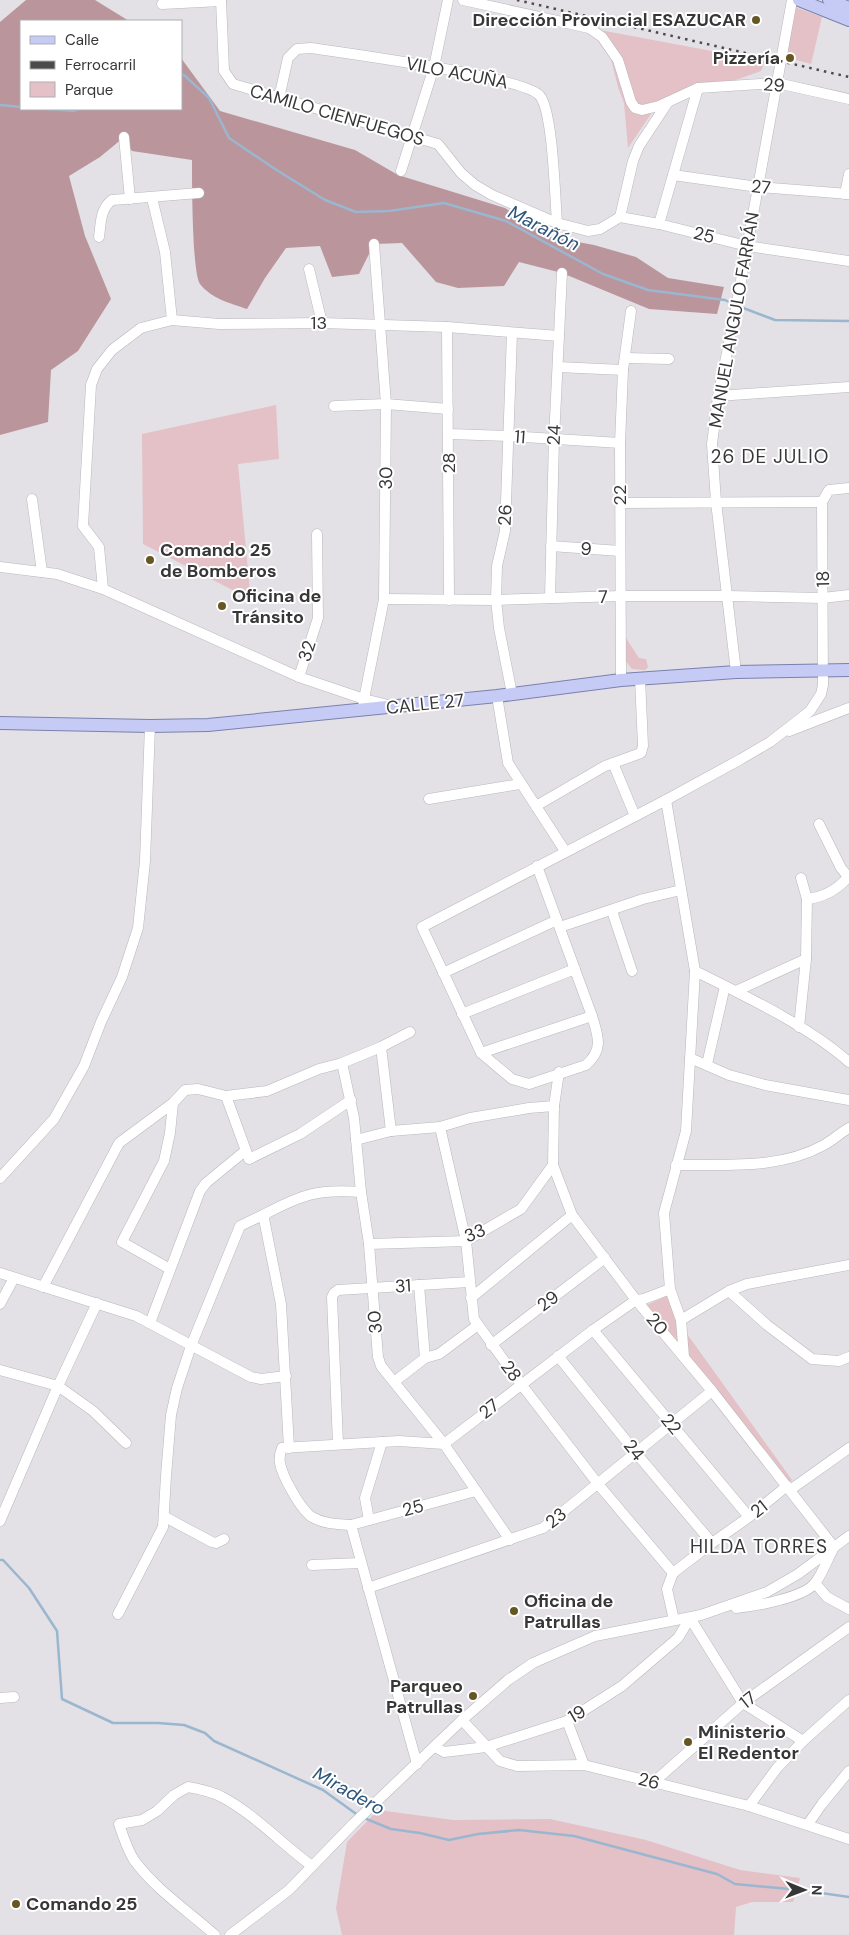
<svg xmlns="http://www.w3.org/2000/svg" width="849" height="1935" viewBox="0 0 849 1935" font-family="'DM Sans',sans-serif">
<rect width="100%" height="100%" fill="#e3e1e6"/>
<!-- green -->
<g fill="#e4c0c7">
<path d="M795,7L822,17L811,64L785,57Z"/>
<path d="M589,28L765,61L761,71L733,81L709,83L659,102L628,148L624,103L618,87L611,59Z"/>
<path d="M276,405L279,459L238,464L250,592L246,597L143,544L142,434Z"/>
<path d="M623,638H626L639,658L646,659L648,667L645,670L632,669L625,660Z"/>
<path d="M667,1296L677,1320L792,1480L789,1483L647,1305Z"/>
<path d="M378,1810L453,1820L550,1819L646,1840L740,1870L800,1878L793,1902H752L736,1907L734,1935H342L336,1908L347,1842Z"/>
</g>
<!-- forest -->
<path fill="#ba959c" d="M26,0H95L129,21H21V109H181V58L220,111L355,150L398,175L505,208L551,237L594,245L636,257L668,278L724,287L717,314L649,309L562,273L519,262L504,286L458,288L436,282L402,243L374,244L359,274L332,277L320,246L286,248L265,278L247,309C230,303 212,299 200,284C192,273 192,180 192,160L132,151L123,138L100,157L69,176L85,236L111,299L78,351L51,370L48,422L0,435V22Z"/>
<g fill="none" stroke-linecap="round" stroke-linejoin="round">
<!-- stream -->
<g stroke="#9bb6cf" stroke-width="2.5">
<path d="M181,75H184L209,98L229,138L275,169L325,200L356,212L389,211L444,203L506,221L603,274L648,290L725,300L733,304"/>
<path d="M0,105L21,107"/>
<path d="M48,109L74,111L78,109"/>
<path d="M738,306L775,320L849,321"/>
<path d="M0,1560H3L29,1588L57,1631L62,1699L113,1723H158L184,1725L205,1733L214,1741L323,1790L359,1816"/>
<path d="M364,1818L391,1829L420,1833L449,1840L478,1834L519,1830L574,1836L717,1874L735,1884L801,1890L849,1897"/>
</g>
<defs>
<g id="minor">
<path d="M221,0L224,71L233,84L438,144L461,173L475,185L492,195L557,223L588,231L600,229L620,217"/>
<path d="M463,0L589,28L602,37L618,60L631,102L635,108L642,110L659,106L698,88L777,83L849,99"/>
<path d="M162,4L221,1"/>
<path d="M279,98L288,58L297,49L311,48C344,53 525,77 540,96C553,112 555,197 557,223"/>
<path d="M124,137L130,199"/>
<path d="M401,171L434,67L448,0"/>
<path d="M673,175L758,187L849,194"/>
<path d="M845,194L849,174"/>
<path d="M152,198L165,252L172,320"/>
<path d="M620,217L659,224L747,246L849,261"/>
<path d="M620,217L633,161L639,146L668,102"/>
<path d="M659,224L698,88"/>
<path d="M99,237C101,223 100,209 112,200L199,193"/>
<path d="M309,269L322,323"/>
<path d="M447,327L449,600"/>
<path d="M625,358L669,359"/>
<path d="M558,367L623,370"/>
<path d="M718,396L849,387"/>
<path d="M334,406L386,404L448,409"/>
<path d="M449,434L508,436L620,443"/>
<path d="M32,499L42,572"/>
<path d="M620,503L822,502"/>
<path d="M551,546L620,551"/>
<path d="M0,567L57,574L103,589L299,677L364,699L388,705"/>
<path d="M103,589L99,547L83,526L91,385L97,369L112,350L141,328L172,320L219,324L322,323L447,327L559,336"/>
<path d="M550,598L554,439L562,273"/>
<path d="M384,599L496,600L620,596H728L823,598L849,595"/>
<path d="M736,672L716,502L712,444L718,396L734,319L792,0"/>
<path d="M299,677L318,618L317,534"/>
<path d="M621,680L620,443L623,370L631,311"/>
<path d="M512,694L499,628L496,600L497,566L505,531L512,333"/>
<path d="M497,696L508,763L565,851"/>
<path d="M363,710L364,699L384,599L386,404L374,244"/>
<path d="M789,731L849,708"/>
<path d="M613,763L635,816"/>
<path d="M429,799L520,784"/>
<path d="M666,800L695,971L686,1131L664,1213L670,1289L681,1320L684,1357"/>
<path d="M536,806L605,766L641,753L643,746L640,678"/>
<path d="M819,824L841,868L849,878"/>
<path d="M537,866L592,1016C598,1036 604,1049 586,1065L529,1084L512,1079L481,1053L422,927L666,800L741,759L770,742L810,711L821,694L823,685L822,502L829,490L849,488"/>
<path d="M807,899C824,897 837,890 848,877"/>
<path d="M612,911L632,971"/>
<path d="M560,927L643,899L681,890"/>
<path d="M695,971C745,996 807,1025 849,1062"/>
<path d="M443,973L557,920"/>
<path d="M736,991L806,959"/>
<path d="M462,1014L575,969"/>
<path d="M799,1027L806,959L807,899L801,878"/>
<path d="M381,1047L391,1131"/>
<path d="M481,1053L592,1016"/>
<path d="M690,1058L729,1075L765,1085L849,1100"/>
<path d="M342,1063L354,1118L361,1192L369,1244L378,1357L381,1366L444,1444L510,1540"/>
<path d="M707,1064L725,986"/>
<path d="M559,1072L554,1106L553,1165L572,1215L636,1300L712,1391L834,1547C828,1558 823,1572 816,1582C805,1598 755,1606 736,1608"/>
<path d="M226,1096L249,1159L300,1134L351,1100"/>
<path d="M440,1127L466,1241L474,1319L521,1384L598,1484L673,1573"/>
<path d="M356,1140L391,1131L440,1127L470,1118L529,1108L554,1106"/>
<path d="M676,1165C725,1164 779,1170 824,1145C833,1140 840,1133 849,1128"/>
<path d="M0,1178L54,1119L84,1066L101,1022L122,977L138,928L145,861L150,726"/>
<path d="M369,1244L466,1241L521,1209L553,1165"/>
<path d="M170,1269L122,1242L164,1161L170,1133L173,1103"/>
<path d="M0,1273L136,1316L251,1377L261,1379L286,1376"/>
<path d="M419,1285L425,1358"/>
<path d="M43,1287L119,1143L173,1103L185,1090L198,1089L226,1096L267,1091L319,1069L342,1063L381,1047L410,1032"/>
<path d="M729,1291L767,1325L812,1359L839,1361L849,1357"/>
<path d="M471,1298L572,1215"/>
<path d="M0,1304L14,1278"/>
<path d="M681,1320L729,1291L747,1284L849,1265"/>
<path d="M150,1323L200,1191L206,1183L245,1151"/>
<path d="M593,1330L749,1517"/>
<path d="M491,1345L605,1258"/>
<path d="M558,1356L636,1453L712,1543"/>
<path d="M0,1370L58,1386L93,1411L126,1443"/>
<path d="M394,1382L425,1358L439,1354L478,1325"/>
<path d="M338,1444L332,1297L334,1293L338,1290L469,1282"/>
<path d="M289,1448L281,1304L264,1219L265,1214C303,1194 318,1189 361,1192"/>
<path d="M790,1490L849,1448"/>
<path d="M476,1491L351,1525C337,1524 324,1524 312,1517C301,1510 282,1476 280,1463C279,1458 280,1453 282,1448L399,1441L444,1444L593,1330L636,1300L644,1299L670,1289"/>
<path d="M165,1517L212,1542L216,1543L224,1539"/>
<path d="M369,1520L365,1498L382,1442"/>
<path d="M0,1521L58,1386L97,1303"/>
<path d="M351,1525L417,1764"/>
<path d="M312,1565L361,1563"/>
<path d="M815,1583L827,1597L849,1609"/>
<path d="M368,1588L543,1528L712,1391"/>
<path d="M118,1614L163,1527L166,1476L171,1415L177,1388L191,1346L240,1226L265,1214"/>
<path d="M690,1618L743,1703L803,1741"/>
<path d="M674,1620L667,1589L673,1573L712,1543L749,1517L787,1486"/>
<path d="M0,1698L14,1697"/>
<path d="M462,1720L500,1761L517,1766L584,1765L749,1806L849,1839"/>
<path d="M567,1721L584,1765"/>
<path d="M435,1747L444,1752L486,1747L567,1721L622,1686L678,1638L690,1618"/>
<path d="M654,1782L743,1703L849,1627"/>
<path d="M749,1806L777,1768L803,1741L849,1700"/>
<path d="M808,1824L822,1804L849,1771"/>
<path d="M215,1935C188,1911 155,1889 134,1860C127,1849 123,1836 119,1824L142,1820L157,1811L174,1795L188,1787C199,1789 211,1791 222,1797C253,1813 283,1845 312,1866"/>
<path d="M230,1935L289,1890L353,1824L462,1720L508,1680L533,1663L595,1636L701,1615L767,1592L798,1574L849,1536"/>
</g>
<g id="major">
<path d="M799,0L849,20"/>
<path d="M829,0L849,8"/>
<path d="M0,723L150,726L208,725L497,696L621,680L736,672L849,670"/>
</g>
</defs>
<!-- minor casing -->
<use href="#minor" stroke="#b9b7bb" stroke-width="11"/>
<!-- major casing -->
<use href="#major" stroke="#7a81ae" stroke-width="14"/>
<!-- minor -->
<use href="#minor" stroke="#fff" stroke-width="10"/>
<!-- major -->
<use href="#major" stroke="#c5cbf5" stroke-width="12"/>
<!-- rail -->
<path stroke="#4c4a4c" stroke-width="2.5" stroke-dasharray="2.5 5" stroke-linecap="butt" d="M517,0L849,77"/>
</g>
<!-- markers -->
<g fill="#665623" stroke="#fff" stroke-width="2">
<circle cx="756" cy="20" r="5"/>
<circle cx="790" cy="58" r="5"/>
<circle cx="150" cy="560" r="5"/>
<circle cx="222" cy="606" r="5"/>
<circle cx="514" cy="1611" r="5"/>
<circle cx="473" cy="1696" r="5"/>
<circle cx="688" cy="1742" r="5"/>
<circle cx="16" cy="1904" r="5"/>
</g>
<g text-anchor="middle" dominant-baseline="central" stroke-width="4" stroke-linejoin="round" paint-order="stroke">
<!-- poi labels -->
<g font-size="18" font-weight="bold" fill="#383738" stroke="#fff" text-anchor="start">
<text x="746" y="20" text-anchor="end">Dirección Provincial ESAZUCAR</text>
<text x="780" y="58" text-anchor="end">Pizzería</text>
<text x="160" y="550">Comando 25<tspan x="160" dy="21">de Bomberos</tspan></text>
<text x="232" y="596">Oficina de<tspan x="232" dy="21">Tránsito</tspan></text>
<text x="524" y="1601">Oficina de<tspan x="524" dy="21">Patrullas</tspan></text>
<text x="463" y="1686" text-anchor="end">Parqueo<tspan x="463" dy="21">Patrullas</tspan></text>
<text x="698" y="1732">Ministerio<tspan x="698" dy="21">El Redentor</tspan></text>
<text x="26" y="1904">Comando 25</text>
</g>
<!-- street labels -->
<g font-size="18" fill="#383738" stroke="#fff">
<text transform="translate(457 73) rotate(11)">VILO ACUÑA</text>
<text transform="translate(774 85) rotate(4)">29</text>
<text transform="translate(337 115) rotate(16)">CAMILO CIENFUEGOS</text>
<text transform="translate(761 187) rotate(6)">27</text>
<text transform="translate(704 235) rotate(14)">25</text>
<text transform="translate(734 320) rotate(-80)">MANUEL ANGULO FARRÁN</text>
<text x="319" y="323">13</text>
<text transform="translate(554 435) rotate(-87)">24</text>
<text transform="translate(520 437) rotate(4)">11</text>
<text transform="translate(449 463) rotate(-90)">28</text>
<text transform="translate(386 478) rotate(-89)">30</text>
<text transform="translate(620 495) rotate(-90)">22</text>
<text transform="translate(505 515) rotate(-87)">26</text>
<text transform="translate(586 549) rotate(4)">9</text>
<text transform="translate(823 579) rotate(-91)">18</text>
<text transform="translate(603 597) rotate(-1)">7</text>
<text transform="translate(307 651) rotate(-72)">32</text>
<text transform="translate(425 704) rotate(-6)">CALLE 27</text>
<text transform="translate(475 1233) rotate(-23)">33</text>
<text transform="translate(403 1286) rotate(-3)">31</text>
<text transform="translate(548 1301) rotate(-37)">29</text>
<text transform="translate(375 1322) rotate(-95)">30</text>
<text transform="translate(657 1324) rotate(50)">20</text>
<text transform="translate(511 1371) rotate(53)">28</text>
<text transform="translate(489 1409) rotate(-38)">27</text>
<text transform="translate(671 1424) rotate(50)">22</text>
<text transform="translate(634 1450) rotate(51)">24</text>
<text transform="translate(413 1508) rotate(-15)">25</text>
<text transform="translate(759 1509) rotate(-38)">21</text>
<text transform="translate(556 1518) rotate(-38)">23</text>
<text transform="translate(748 1700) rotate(-38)">17</text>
<text transform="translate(577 1714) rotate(-30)">19</text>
<text transform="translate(649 1781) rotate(14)">26</text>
</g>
<!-- water labels -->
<g font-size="19" font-style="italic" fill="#2d567a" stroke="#fff">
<text transform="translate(544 228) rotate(27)">Marañón</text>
<text transform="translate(349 1791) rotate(29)">Miradero</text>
</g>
<!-- neighbourhood labels -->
<g font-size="19" letter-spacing="1" fill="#383738" stroke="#fff">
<text x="770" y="456">26 DE JULIO</text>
<text x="759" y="1546">HILDA TORRES</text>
</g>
</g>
<!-- legend -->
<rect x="20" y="20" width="162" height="90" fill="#ffffff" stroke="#afafaf"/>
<rect x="30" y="36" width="25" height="8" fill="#c5cbf5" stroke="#afafaf"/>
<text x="65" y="45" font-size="15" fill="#383738">Calle</text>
<rect x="30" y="61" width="25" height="8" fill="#4c4a4c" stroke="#afafaf"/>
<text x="65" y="70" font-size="15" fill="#383738">Ferrocarril</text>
<rect x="30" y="82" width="25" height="15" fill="#e4c0c7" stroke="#afafaf"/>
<text x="65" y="95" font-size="15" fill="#383738">Parque</text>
<!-- north arrow -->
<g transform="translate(804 1890) rotate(91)" stroke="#ffffff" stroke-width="4" paint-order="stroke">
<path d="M0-4L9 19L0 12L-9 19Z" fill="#383738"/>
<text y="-8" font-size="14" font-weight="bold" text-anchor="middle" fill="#383738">N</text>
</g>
</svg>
